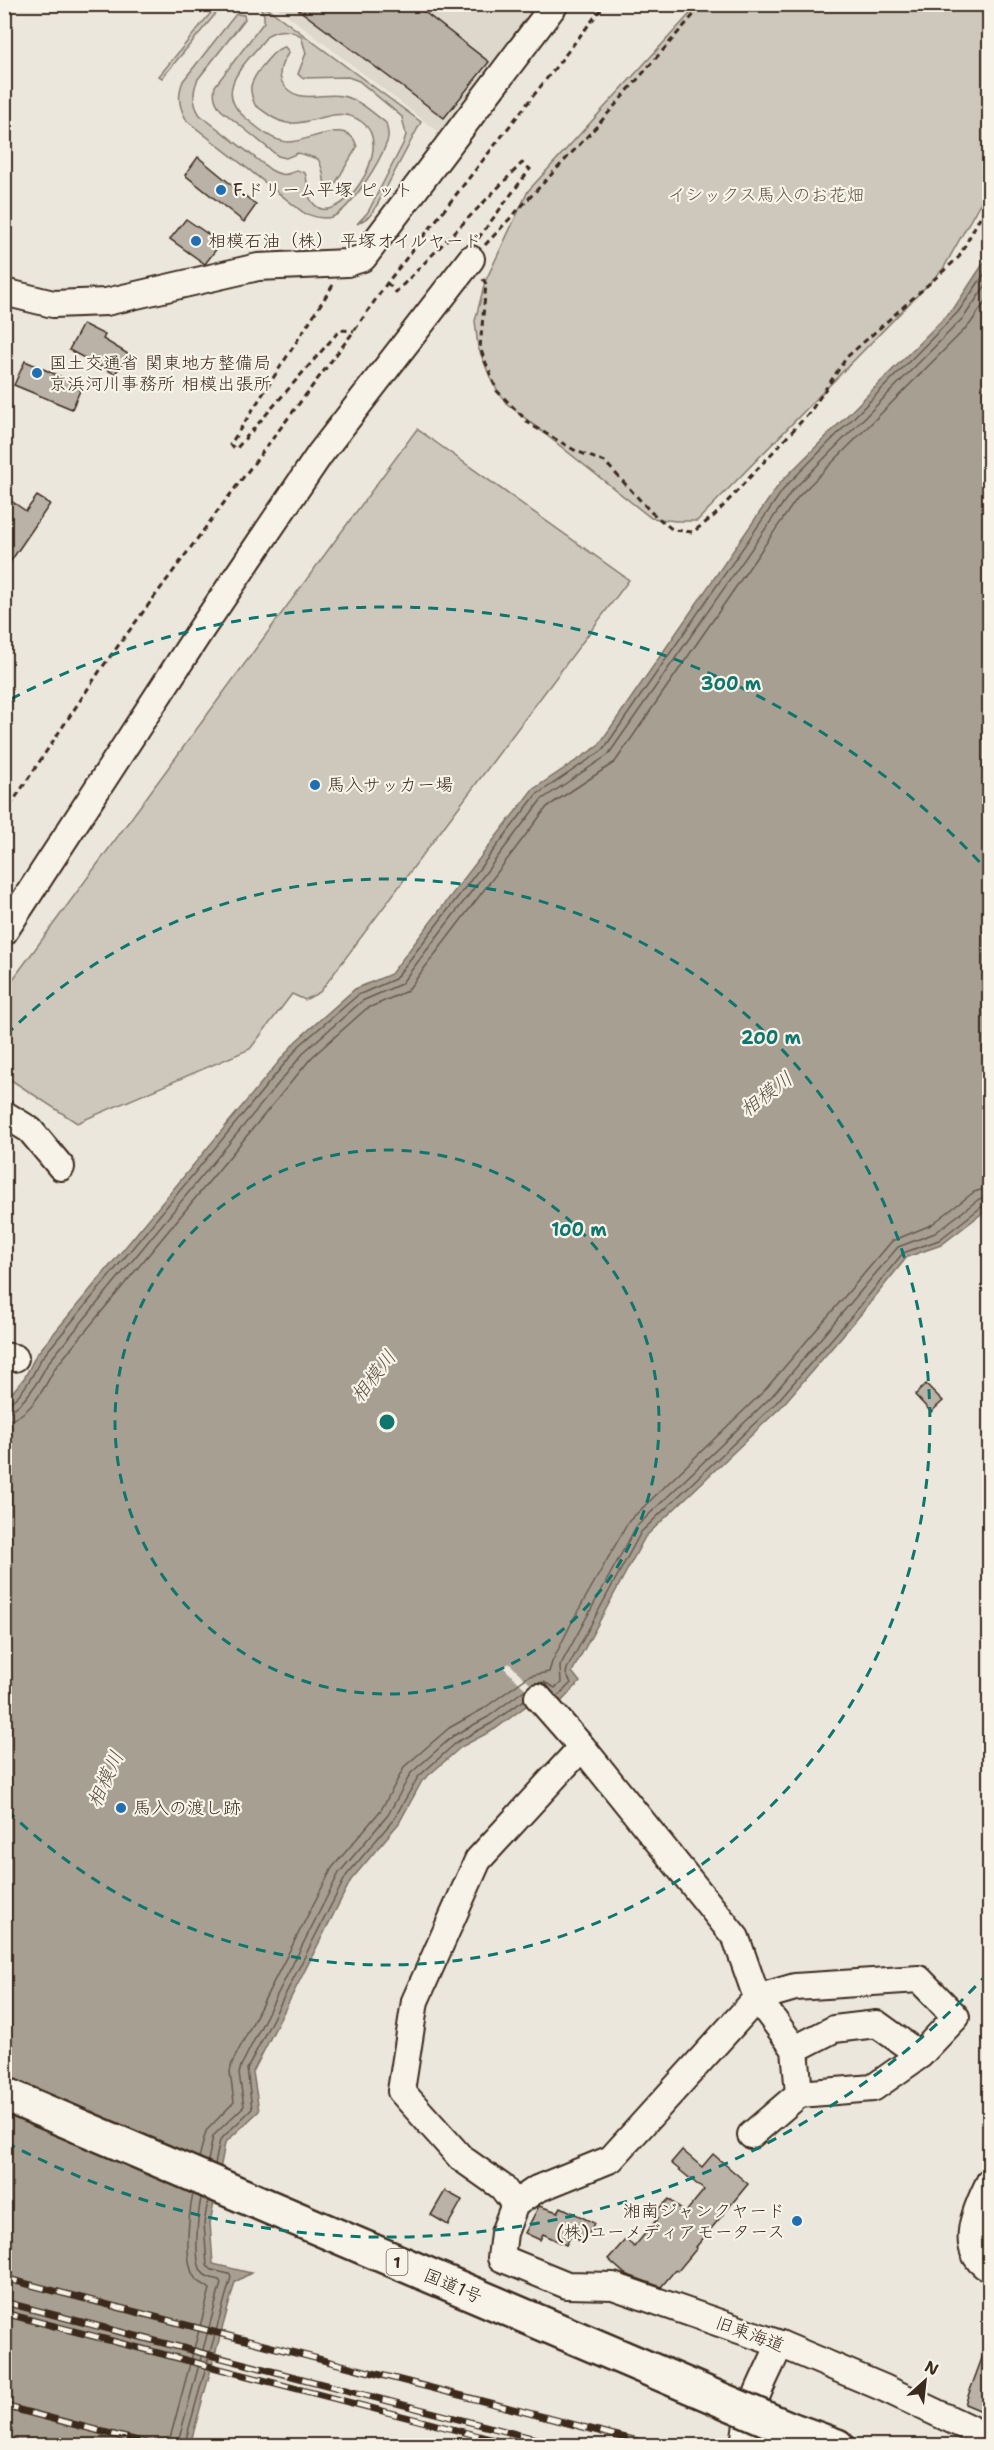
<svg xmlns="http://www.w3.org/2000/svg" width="994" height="2450" viewBox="0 0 994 2450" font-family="'Shantell Sans','Klee One',sans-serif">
<rect width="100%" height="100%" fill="#ece7dc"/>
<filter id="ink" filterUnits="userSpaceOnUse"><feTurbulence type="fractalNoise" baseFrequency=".0167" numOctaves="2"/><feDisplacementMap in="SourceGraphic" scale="12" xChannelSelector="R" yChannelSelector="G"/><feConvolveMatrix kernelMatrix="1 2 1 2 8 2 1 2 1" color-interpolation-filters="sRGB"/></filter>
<g filter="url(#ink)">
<!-- built -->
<path fill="#ddd7cc" d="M274,5H544L444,136Z"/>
<!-- green -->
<g fill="#cec8bc" stroke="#84796d" stroke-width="1.5">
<path d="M218,4L223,5L162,78L159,76Z"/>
<path d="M259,5H263L421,122L377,205L370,216L357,224L368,212L403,144L406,135L402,117L359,81L348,77L302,78L298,74L306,53L301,36C289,29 280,29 268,35C247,63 210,90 247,119C259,129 271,140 287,142C308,143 349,115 357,147L331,191H327C322,181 326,173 318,159L298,153L286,158L278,156L221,110C215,102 213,96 215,86L264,22V15Z"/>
<path d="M698,5H989V187L943,269L697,521H676L651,518L506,403L492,382L478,347L475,321L485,282L528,191Z"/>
<path d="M236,14L244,15L245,19L198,79C192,92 192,103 200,115L271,170C282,176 287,176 297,170L305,173C309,183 305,194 313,203C337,233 398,148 362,122C337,103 314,126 287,123C275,121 265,112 255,105C253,100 250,93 251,86C253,76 275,47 285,47L289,52C283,61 277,71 282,82C295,106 322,92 342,96C359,99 373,113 386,123C387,129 390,135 387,142C380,161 351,210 332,217C322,220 313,216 304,213L187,121C179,107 177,96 183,81Z"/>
<path d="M417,429L629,580L320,992L305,1000L292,994L250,1049L77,1123L5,1076V990Z"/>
</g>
<!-- water -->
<path fill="#a89f93" stroke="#7c7064" stroke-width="1.5" d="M989,255V1208L941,1245L907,1257L861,1314L781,1407L645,1537L572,1672L580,1682L557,1706L541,1695L495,1729L461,1747L422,1781L399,1823L351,1880L253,2072L259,2111L225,2143L210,2223L213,2264L251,2273L235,2282L190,2445L5,2446V1401L25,1377L36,1355L296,1041L355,989L391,974L532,790L598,746L780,483L954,308Z"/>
<!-- pier -->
<path fill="#ece7dc" d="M509,1663L541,1695L536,1699L504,1668Z"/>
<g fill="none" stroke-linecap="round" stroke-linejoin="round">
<!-- shore -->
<g stroke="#67594d" stroke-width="1.5">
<path d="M4,1404C20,1402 35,1371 41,1359L300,1045L358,995L395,979L536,795L603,750L785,487L958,312L990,266"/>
<path d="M4,1412C23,1410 40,1378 48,1363L306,1050L362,1001L401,984L541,800L608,755L791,492L964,317L990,279"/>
<path d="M4,1421C29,1419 45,1387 55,1368L312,1057L366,1009L407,991L547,807L615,762L798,497L970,324L990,295"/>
<path d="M533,1684L544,1682L555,1688L561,1683L560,1666L636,1527L771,1397L898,1247L935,1233L979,1199L990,1196"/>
<path d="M557,1697L571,1683L566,1674L567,1669L641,1532L776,1403L856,1311L903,1253L939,1240L984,1205L990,1204"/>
<path d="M199,2158L206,2131L234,2102L230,2072L232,2063L332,1868L381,1810L405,1766L449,1728L483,1709L529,1676L549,1672L552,1662L574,1618L629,1521L764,1391L892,1241L931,1225L974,1192L990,1187"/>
<path d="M208,2161L213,2136L244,2106L239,2074L241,2066L339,1873L388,1815L411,1773L453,1736L488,1717L527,1688"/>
<path d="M215,2164L220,2140L252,2109L247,2069L346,1876L394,1819L418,1777L457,1742L492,1723L524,1700"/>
<path d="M168,2446L210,2289C206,2285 199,2283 195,2278C183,2262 189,2213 193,2194"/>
<path d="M177,2446L221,2283L219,2280C213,2278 206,2278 202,2272C193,2260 198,2213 201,2198"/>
<path d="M184,2446L231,2277L229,2274L212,2270L207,2266L204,2223L208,2201"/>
</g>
</g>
<!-- building -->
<g fill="#bab2a7" stroke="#3b2a1e" stroke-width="1.5">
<path d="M291,4H414L489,62L444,118Z"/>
<path d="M198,157L256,205L244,222L185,175Z"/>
<path d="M186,219L221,243L205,264L170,239Z"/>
<path d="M83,324L105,335L103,339L128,354L115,374L69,350Z"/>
<path d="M25,361L82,386L72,409L14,385Z"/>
<path d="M4,496L26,511L37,496L50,504L4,571Z"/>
<path d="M926,1384L943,1401L931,1412L915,1395Z"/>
<path d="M682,2150L702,2167L713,2154L748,2184L696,2247L697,2248L678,2271L676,2269L661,2287L625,2274L608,2259L626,2239L634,2247L658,2218L654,2214L669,2199L685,2213L704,2190L671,2163Z"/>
<path d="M445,2191L462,2200L448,2225L431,2215Z"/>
<path d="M539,2206L558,2212L561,2207L594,2223L584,2243L571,2236L566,2245L543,2234L540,2240L525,2233Z"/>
<path d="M988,2342L990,2411L985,2409L984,2412L965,2404Z"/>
</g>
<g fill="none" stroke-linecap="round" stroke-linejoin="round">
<defs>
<g id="minor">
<path d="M4,292L53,304L106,302L258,267L347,263L363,258L555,4"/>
<path d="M4,932L200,631L320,454L471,259"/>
<path d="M4,1114L30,1130L61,1167"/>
<path d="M4,1356L15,1358"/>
<path d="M538,1697L582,1747L736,1938L757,1998L611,2159L537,2189L515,2204L504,2233L501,2258L567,2285L613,2286L780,2344L884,2388L990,2438"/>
<path d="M795,2049L834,2029L877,2024L920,2055"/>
<path d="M751,2135L799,2094L873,2088L920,2055L956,2017L919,1979L795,1987L757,1998L795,2049L799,2094"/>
<path d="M990,2181C977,2207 956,2251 990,2269"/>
<path d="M515,2204L502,2187L461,2158L401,2091L415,2001L478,1860L582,1747"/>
<path d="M745,2446C743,2414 768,2373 780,2344"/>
</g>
<path id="highway" d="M790,2429L837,2446"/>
</defs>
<!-- minor casing -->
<use href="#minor" stroke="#3b2a1e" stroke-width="30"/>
<!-- highway casing -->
<use href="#highway" stroke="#3b2a1e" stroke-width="38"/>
<!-- path -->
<g stroke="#3b2a1e" stroke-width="3" stroke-dasharray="6 4.5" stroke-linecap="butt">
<path d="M485,245L597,126L703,4"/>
<path d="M483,279L486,284L480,348L497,391L531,425L576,451L605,462L651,512L673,530L693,532L714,516L810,412L847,357L959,257L990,198"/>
<path d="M387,283L396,292L522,163L530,169L477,240"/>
<path d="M333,285L230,445L236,449L340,330L354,331"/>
<path d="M4,815L101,669L217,512L354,331L387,283L605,4"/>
</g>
<!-- minor -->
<use href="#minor" stroke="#f7f3e8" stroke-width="26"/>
<!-- highway -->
<use href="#highway" stroke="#f7f3e8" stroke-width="33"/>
<defs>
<g id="rail">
<path d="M4,2278L657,2446"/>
<path d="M4,2302L563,2446"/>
<path d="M4,2313L518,2446"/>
<path d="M4,2406L157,2446"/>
</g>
</defs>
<!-- rail casing -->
<use href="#rail" stroke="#3b2a1e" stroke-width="7"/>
<!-- rail -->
<use href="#rail" stroke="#f7f3e8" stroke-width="4.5" stroke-dasharray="14" stroke-linecap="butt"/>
<defs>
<path id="highway-bridge" d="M4,2094L790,2429"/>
</defs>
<!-- highway-bridge casing -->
<use href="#highway-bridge" stroke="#3b2a1e" stroke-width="38" stroke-linecap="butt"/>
<!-- highway-bridge -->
<use href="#highway-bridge" stroke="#f7f3e8" stroke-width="33"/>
</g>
</g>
<!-- distance rings -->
<g fill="none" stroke="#0f766e" stroke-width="3" stroke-dasharray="10 8">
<circle cx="387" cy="1422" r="272"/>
<path d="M6 1035A543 543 0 1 1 6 1809"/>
<path d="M988 1973A815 815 0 0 1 11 2145M11 699A815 815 0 0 1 988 871"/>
</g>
<!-- markers -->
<g fill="#1f6fb2" stroke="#f7f3e8" stroke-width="2">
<circle cx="221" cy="190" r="6"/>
<circle cx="196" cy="241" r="6"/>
<circle cx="37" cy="373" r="6"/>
<circle cx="315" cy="785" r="6"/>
<circle cx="121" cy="1808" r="6"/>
<circle cx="797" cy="2221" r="6"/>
</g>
<g text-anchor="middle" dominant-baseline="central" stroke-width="4.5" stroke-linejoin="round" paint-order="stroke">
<!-- shield labels -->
<rect fill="#f7f3e8" stroke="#73665b" stroke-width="1.5" x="386.5" y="2249" width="21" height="26" rx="4.5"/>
<g font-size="16" font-weight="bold" fill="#3b2a1e">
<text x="397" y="2262">1</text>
</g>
<!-- poi labels -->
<g font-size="18" fill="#3b2a1e" stroke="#f7f3e8" text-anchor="start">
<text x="233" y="190">F.ドリーム平塚 ピット</text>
<text x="208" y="241">相模石油（株） 平塚オイルヤード</text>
<text x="49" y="363">国土交通省 関東地方整備局<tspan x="49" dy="21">京浜河川事務所 相模出張所</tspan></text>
<text x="327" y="785">馬入サッカー場</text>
<text x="133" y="1808">馬入の渡し跡</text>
<text x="785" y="2211" text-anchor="end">湘南ジャンクヤード<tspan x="785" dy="21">(株)ユーメディアモータース</tspan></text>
</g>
<!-- park labels -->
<g font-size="18" fill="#605246" stroke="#f7f3e8">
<text x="766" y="195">イシックス馬入のお花畑</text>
</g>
<!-- street labels -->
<g font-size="18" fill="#3b2a1e" stroke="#f7f3e8">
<text transform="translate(453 2286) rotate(23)">国道1号</text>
<text transform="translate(750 2334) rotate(20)">旧東海道</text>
</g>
<!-- water labels -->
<g font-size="20" font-style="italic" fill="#615347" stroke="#f7f3e8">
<text transform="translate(766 1094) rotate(-37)">相模川</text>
<text transform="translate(373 1376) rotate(-52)">相模川</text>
<text transform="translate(105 1779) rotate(-65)">相模川</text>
</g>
</g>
<circle cx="387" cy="1422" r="9" fill="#0f766e" stroke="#f7f3e8" stroke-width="3"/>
<g font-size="18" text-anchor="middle" font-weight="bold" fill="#0f766e" stroke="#f7f3e8" stroke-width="4.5" stroke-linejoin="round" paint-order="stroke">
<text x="731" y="690">300 m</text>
<text x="771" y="1044">200 m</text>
<text x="579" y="1236">100 m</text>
</g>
<!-- margin -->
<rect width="994" height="2450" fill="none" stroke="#f7f3e8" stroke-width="24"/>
<rect x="12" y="12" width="970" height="2426" fill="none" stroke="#3b2a1e" stroke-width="2" filter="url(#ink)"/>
<!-- north arrow -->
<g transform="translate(925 2381) rotate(27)" stroke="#f7f3e8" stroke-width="4.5" paint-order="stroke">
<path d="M0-4.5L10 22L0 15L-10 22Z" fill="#3b2a1e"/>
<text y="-9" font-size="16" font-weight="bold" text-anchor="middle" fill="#3b2a1e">N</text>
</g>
</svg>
